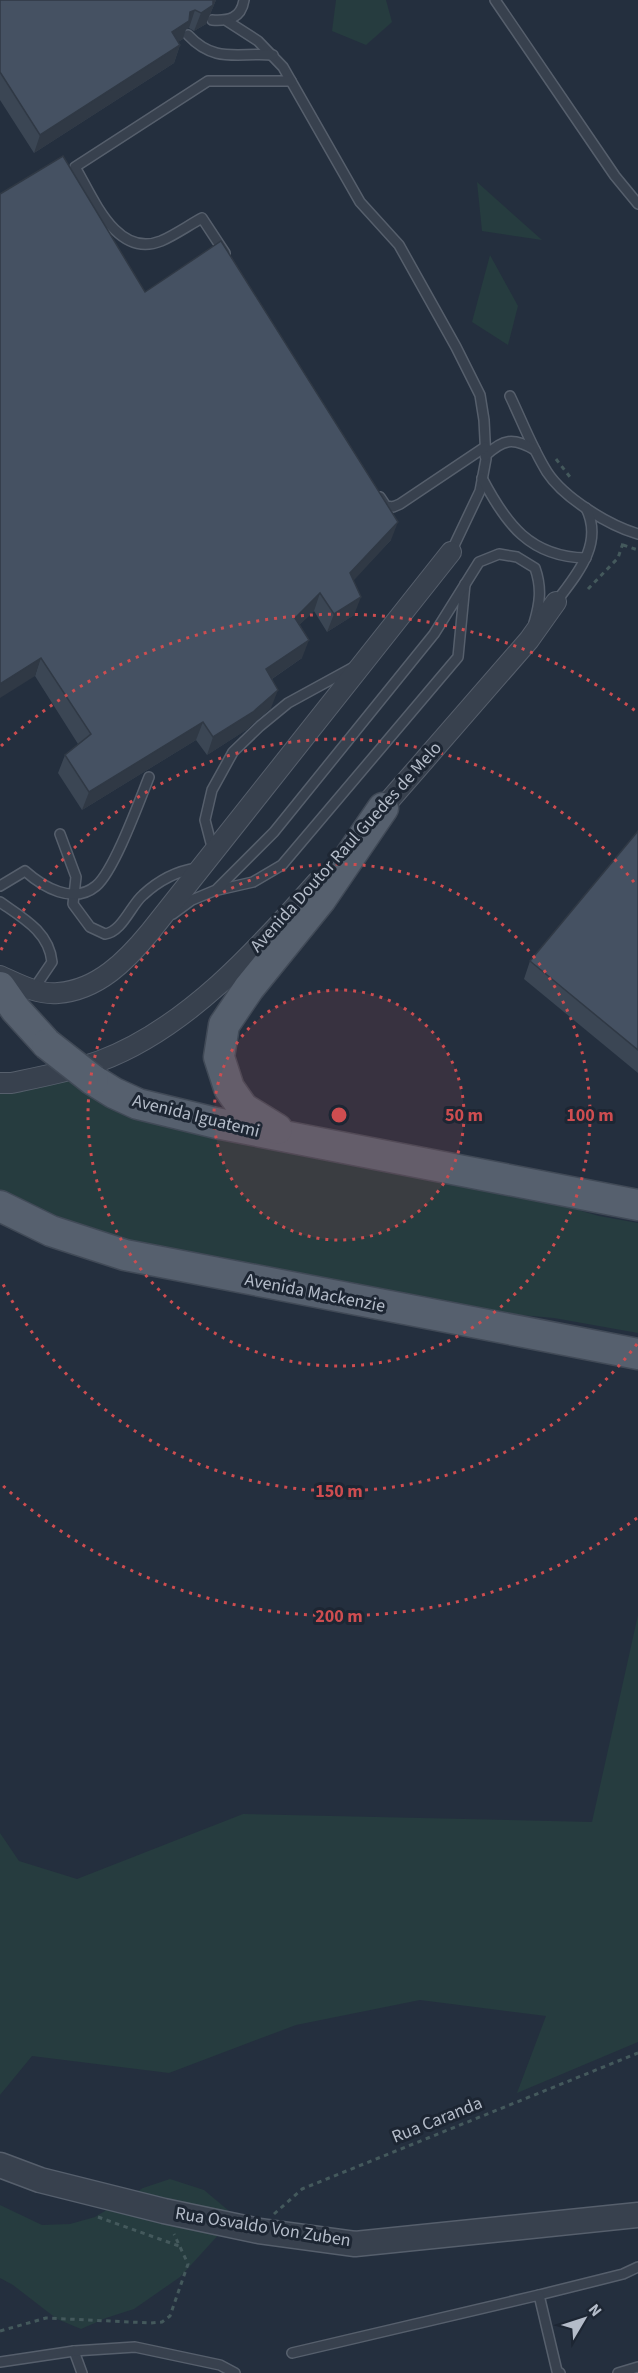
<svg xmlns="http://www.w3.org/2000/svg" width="638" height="2373" viewBox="0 0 638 2373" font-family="'Source Sans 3',sans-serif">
<rect width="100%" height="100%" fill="#242f3e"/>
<!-- green -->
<g fill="#263c3f">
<path d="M336,0H386L392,22L366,45L332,31Z"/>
<path d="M477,182L542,240L482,231Z"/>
<path d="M490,255L518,306L508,345L472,322Z"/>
<path d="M66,1079L84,1092L527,1195L599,1216L638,1223V1333L554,1318L486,1312L103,1236L0,1196V1089Z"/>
<path d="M638,1615V2042L517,2093L546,2016L420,2000L296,2025L169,2073L32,2056L0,2095V1833L19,1861L77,1879L243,1814L592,1822Z"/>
<path d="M170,2179L204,2190L229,2211L221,2232L180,2277L134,2309L106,2318L81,2329L57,2319L13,2285L0,2278V2205L42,2225L70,2224L95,2217L143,2188Z"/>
</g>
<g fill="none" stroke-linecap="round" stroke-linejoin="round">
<defs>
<g id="service">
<path d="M495,0L615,176L638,204"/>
<path d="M212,20C228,21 241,19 244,0"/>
<path d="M227,21L258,41L283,67L360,202L399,245L456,347L480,395L484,420L486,459L480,491L451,552"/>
<path d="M188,35C215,64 238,52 273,55"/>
<path d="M225,253L202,218C189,225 175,235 161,241C116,259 93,197 75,167L208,81H291"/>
<path d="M510,396C522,421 532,448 547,472C564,498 608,525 638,534"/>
<path d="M485,456C503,439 513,437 535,450"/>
<path d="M482,478C506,524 530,557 586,558"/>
<path d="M380,497L386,506L393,507L400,504L485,447"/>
<path d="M556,602C577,574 604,544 586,508"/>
<path d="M60,834L76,877L73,904L90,927L105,934C122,932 131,905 143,895C158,881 177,871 197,868"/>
<path d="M213,851L205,820L212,790L233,752L260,726L288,703L352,668"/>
<path d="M0,886L25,871C43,887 73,905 96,886C114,871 139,802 149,777"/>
<path d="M218,890L253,882L282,865L458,657L465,584"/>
<path d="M0,902C23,918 49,932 52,962L33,990"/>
<path d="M173,914L192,900L216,890L274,832L434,634L479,562L499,554L517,557L535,568C542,588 540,603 534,623"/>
<path d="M539,2295L623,2274L638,2267"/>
<path d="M74,2351L82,2373"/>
<path d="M292,2353L539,2295L557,2371L560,2373"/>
<path d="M0,2362L74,2351L135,2347L220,2365L235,2373"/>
<path d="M618,2373L638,2367"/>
</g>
<g id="minor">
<path d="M375,817L529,640L556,602"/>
<path d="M0,976C18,984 38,995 58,993C98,990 127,960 150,932L451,552"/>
<path d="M0,1083H11C40,1077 72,1071 100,1061C186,1029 258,949 317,882"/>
</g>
<path id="tertiary" d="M0,2165L40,2180L164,2211L259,2231L355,2244L638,2215"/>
<g id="primary">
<path d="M0,987L16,1010L47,1044"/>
<path d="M93,1080L114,1093L138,1104L216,1123L638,1205"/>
<path d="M277,1129L243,1108L229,1088L219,1057L224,1025L249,988L321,899L383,808"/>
<path d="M0,1206L51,1231L125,1255L638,1354"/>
</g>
</defs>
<!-- service casing -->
<use href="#service" stroke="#565f6c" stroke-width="12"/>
<!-- minor casing -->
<use href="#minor" stroke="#565f6c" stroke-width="22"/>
<!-- tertiary casing -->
<use href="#tertiary" stroke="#565f6c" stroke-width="27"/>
<!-- primary casing -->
<use href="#primary" stroke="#414a57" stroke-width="33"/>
<!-- path -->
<g stroke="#44595c" stroke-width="3" stroke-dasharray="4.5 4.5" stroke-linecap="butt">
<path d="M556,459L570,477"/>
<path d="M623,545L638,550"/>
<path d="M588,589L618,558L624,540"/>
<path d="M274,2214L302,2189L638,2053"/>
<path d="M98,2217L179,2246"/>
<path d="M0,2331L46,2318L151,2323L162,2322L170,2316L188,2264L174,2234"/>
</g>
<!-- service -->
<use href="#service" stroke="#38414e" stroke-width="9"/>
<!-- minor -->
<use href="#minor" stroke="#38414e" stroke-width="20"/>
<!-- tertiary -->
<use href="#tertiary" stroke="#38414e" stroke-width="24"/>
<!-- primary -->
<use href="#primary" stroke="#56606e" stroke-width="30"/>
<defs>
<path id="primary-bridge" d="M47,1044L93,1080"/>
</defs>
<!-- primary-bridge casing -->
<use href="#primary-bridge" stroke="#414a57" stroke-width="33" stroke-linecap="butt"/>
<!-- primary-bridge -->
<use href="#primary-bridge" stroke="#56606e" stroke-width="30"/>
</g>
<!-- wall -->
<g fill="#3b4654">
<path d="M0,0H216L206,24L194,31L189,28L186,29L183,39L178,42L180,45L174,63L34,153L0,100Z"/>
<path d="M145,292L391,540L353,580L354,615L327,632L314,611L299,625L302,658L272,679L271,708L246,730L207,755L196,740L82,810L58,773L65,755L78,744L35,676Z"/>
<path d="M638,831V1073L524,979L530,961Z"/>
</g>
<!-- shaded-wall -->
<g fill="#303945">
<path d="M212,0H216L206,24L194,31L201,13Z"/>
<path d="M195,10L189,28L186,29L183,39L165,50L172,32L190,12Z"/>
<path d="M180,45L174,63L34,153L40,135Z"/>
<path d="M398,522L391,540L344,591L350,573Z"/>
<path d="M320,593L314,611L288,636L295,618Z"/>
<path d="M361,597L354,615L327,632L334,614Z"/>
<path d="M309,640L302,658L260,687L266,669Z"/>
<path d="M41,658L35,676L0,698V684Z"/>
<path d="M278,690L271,708L246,730L207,755L213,737Z"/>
<path d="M203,722L196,740L82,810L89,792Z"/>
</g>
<!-- building -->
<g fill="#455162" stroke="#303945" stroke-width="1.5">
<path d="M0,0H213V5L201,13L195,10L190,12L189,21L172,32L180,45L40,135L0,72Z"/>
<path d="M63,156L145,292L221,241L398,522L350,573L361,597L334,614L320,593L295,618L309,640L266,669L278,690L253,712L213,737L203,722L89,792L65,755L91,734L41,658L0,684V194Z"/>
<path d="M638,831V1050L530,961Z"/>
</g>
<!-- distance rings -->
<circle cx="339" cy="1115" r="125" fill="#ce4d50" fill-opacity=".12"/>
<g fill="none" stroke="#ce4d50" stroke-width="3" stroke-dasharray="3 6">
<circle cx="339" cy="1115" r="125"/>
<circle cx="339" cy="1115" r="251"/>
<path d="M637 1344A376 376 0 0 1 1 1280M1 950A376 376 0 0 1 637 886"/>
<path d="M637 1518A501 501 0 0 1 1 1484M1 746A501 501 0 0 1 637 712"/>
</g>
<g text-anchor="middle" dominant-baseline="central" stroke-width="6" stroke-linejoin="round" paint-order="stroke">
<!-- street labels -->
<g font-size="18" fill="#b4bcc9" stroke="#1d2633">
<text transform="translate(346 847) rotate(-48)">Avenida Doutor Raul Guedes de Melo</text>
<text transform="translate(196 1116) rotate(14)">Avenida Iguatemi</text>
<text transform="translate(315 1293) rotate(11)">Avenida Mackenzie</text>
<text transform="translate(437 2120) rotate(-22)">Rua Caranda</text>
<text transform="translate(263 2227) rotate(9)">Rua Osvaldo Von Zuben</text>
</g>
</g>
<circle cx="339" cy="1115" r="9" fill="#ce4d50" stroke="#1d2633" stroke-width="3"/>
<g font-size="18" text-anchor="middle" font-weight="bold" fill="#ce4d50" stroke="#1d2633" stroke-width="6" stroke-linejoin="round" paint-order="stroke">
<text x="464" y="1121">50 m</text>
<text x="590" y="1121">100 m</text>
<text x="339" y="1497">150 m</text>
<text x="339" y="1622">200 m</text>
</g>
<!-- north arrow -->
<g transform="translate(584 2319) rotate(51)" stroke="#1d2633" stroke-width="4.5" paint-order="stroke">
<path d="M0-4.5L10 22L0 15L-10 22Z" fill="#b4bcc9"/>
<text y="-9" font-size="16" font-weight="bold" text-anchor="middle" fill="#b4bcc9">N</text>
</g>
</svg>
